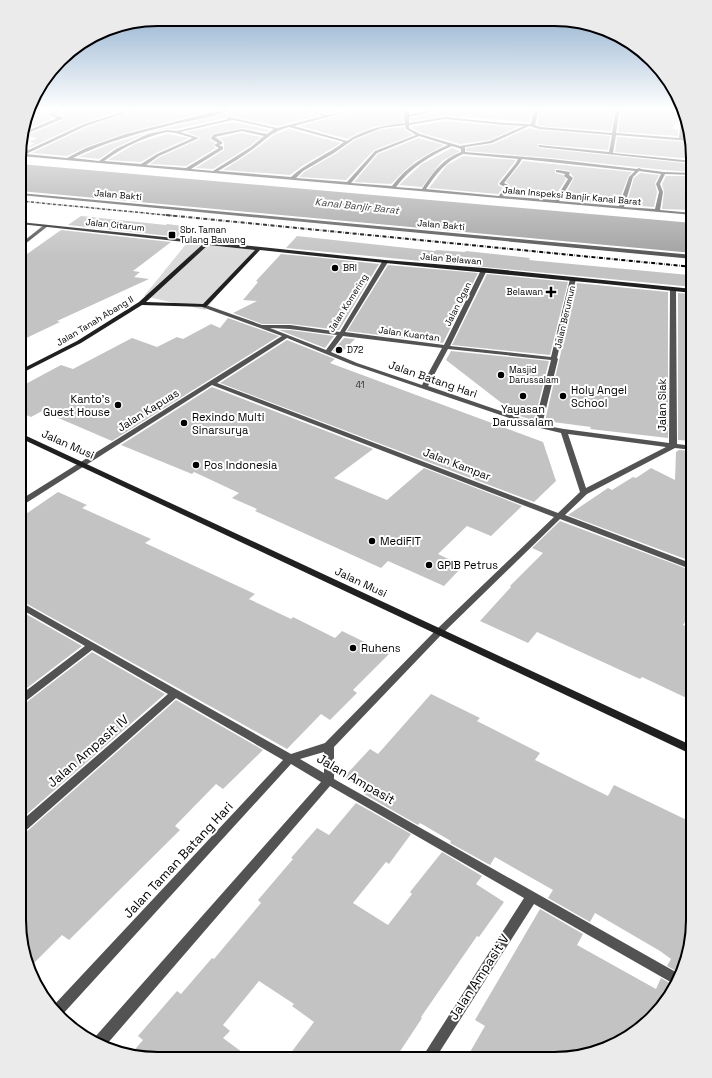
<svg xmlns="http://www.w3.org/2000/svg" width="712" height="1078" viewBox="0 0 712 1078" font-family="'Space Grotesk',sans-serif">
<rect width="100%" height="100%" fill="#fff"/>
<!-- green -->
<path fill="#dadada" d="M187,243L255,250L205,310L144,296Z"/>
<!-- water -->
<path fill="#a1a1a1" d="M20,164L693,223V253L20,191Z"/>
<!-- building -->
<g fill="#c3c3c3">
<path d="M71,108H131L83,123L31,147H28L35,143L28,142L38,138L25,136L63,120V116L57,114Z"/>
<path d="M141,108H224L126,133L86,147L67,156L32,153L87,127Z"/>
<path d="M235,108H301L318,116L277,126L229,116L226,118L177,129H167L149,132L213,117L228,112Z"/>
<path d="M310,108H352L327,114Z"/>
<path d="M362,108H404L403,122L374,127L360,132L347,139L300,126L361,109Z"/>
<path d="M445,108H534L530,122L445,116L410,121V118L444,109Z"/>
<path d="M540,108H615L611,131L540,126L537,124Z"/>
<path d="M621,108H661L660,110L674,111L672,116L680,117V119L672,128L678,130V136L618,132Z"/>
<path d="M50,113L48,116L53,118L35,126L25,125L28,118Z"/>
<path d="M445,121L504,126L518,127L490,140L460,144L421,133L410,127Z"/>
<path d="M233,122L270,130L267,132L242,128L215,133L211,136L210,140L215,143L213,145L216,148L186,166L150,164L160,157L200,139L199,137L186,132Z"/>
<path d="M404,127L405,130L413,135L374,150L346,180L299,177L304,172L335,154L355,140L382,129Z"/>
<path d="M529,128L539,130L610,136L608,150L538,144L537,146L539,148L693,164V172L664,170L551,158L466,151V148L493,144Z"/>
<path d="M289,129L341,143L302,166L290,175L223,170L250,153L274,135Z"/>
<path d="M147,133L115,148L99,159L78,157L110,144Z"/>
<path d="M242,133L261,137L250,146L213,169L196,168L224,150V142L219,138Z"/>
<path d="M167,134L189,138L156,153L141,162L108,160L135,144Z"/>
<path d="M617,137L690,142L693,159L615,152Z"/>
<path d="M419,138L444,145L416,161L403,172L391,184L354,182L378,154Z"/>
<path d="M452,148L460,151L442,161L422,187L399,185L422,164Z"/>
<path d="M463,156L516,160L498,183V185L503,188L498,194L429,188L447,165Z"/>
<path d="M523,161L632,172L628,177L618,204L562,200L574,178L571,174L570,171L558,169H555V173L563,175L566,179L554,198L506,195L511,186L506,182Z"/>
<path d="M640,173L659,175L655,183L657,192L654,207L626,205L634,178Z"/>
<path d="M666,176H693V210L662,209L664,192L662,184Z"/>
<path d="M81,216L166,225L167,224L191,227L178,237L68,225Z"/>
<path d="M61,230L171,242L133,271L140,272L134,277L149,279L57,321L60,322L20,341V259Z"/>
<path d="M297,236L435,251L436,250L465,252L466,251L530,258L529,260L689,275L693,276V287L286,248Z"/>
<path d="M281,254L314,257L379,264L339,330L290,324H262L233,313L257,301L243,300L258,282L256,281Z"/>
<path d="M388,265L478,273L443,343L347,331Z"/>
<path d="M487,274L568,282L550,355L452,345Z"/>
<path d="M577,283L668,292V438L590,429L591,427L545,421Z"/>
<path d="M678,293L693,294V444H688L692,441L678,440Z"/>
<path d="M228,318L279,336L112,441L42,411L31,417L20,412V387L61,365L73,369L132,338L157,347L177,337L183,339L211,324L220,328Z"/>
<path d="M279,330H290L334,336L325,348Z"/>
<path d="M344,338L355,339L340,354L333,351Z"/>
<path d="M287,340L335,359L330,363L543,442L556,481L534,502L220,383Z"/>
<path d="M451,351L549,361L534,421L517,415L446,360Z"/>
<path d="M212,387L373,449L334,478L387,500L424,468L522,506L491,536L467,526L438,554L463,566L444,586L388,561L381,568L255,511L257,509L232,498L239,493L194,472L192,474L121,445Z"/>
<path d="M679,450L693,451V562L568,515L608,488L612,490L633,477L636,478L651,468L675,480L676,452Z"/>
<path d="M58,492L87,505L82,508L151,539L145,543L255,594L249,599L291,619L293,617L335,638L342,631L389,654L353,690L357,693L330,720L321,714L287,749L20,600V518Z"/>
<path d="M560,521L693,571V611L683,625L693,629V701L642,677L640,679L537,632L528,643L480,621L511,587L510,586L543,553L532,548Z"/>
<path d="M19,610L82,646L19,694Z"/>
<path d="M92,652L165,694L19,821V706L23,705Z"/>
<path d="M431,694L480,718L477,721L540,753L535,760L608,796L614,785L693,823V929L682,974L667,966L671,959L660,951L595,913L590,922L548,898L553,890L495,857L490,865L450,843L451,841L420,823L418,825L364,794L367,791L344,777L370,749L378,754Z"/>
<path d="M176,700L263,750L223,789L216,784L175,826L180,830L69,940L62,935L29,968L19,920V836L24,834Z"/>
<path d="M356,803L411,834L389,864L386,862L353,903L388,925L412,894L410,892L442,852L482,876L476,884L504,902L479,937L477,936L421,1017L422,1018L395,1059L287,1058L314,1022L292,1006L294,1004L259,981L223,1025L230,1031L223,1038L250,1058H140L131,1054L143,1040L138,1036L177,991L181,994L212,958L214,959L261,903L258,900L293,859L291,858L317,828L329,835Z"/>
<path d="M540,909L583,934L577,945L656,989L661,978L675,986L664,1004L607,1048L554,1059H466L485,1026L475,1020Z"/>
</g>
<g fill="none" stroke-linecap="round" stroke-linejoin="round">
<!-- street -->
<g fill="#535353" fill-rule="evenodd">
<path d="M45,108H69L60,110L54,115L62,117V119L21,136L22,133L57,118L49,115L56,110Z"/>
<path d="M135,108H140L86,126L26,154L67,158L86,148L126,134L229,108H234C218,117 193,120 175,124C139,133 105,142 73,158L99,161L116,149L148,134L167,130L177,131L228,119L227,118L229,117L277,128L323,116L302,108C311,108 318,114 327,115C335,116 350,108 361,108L294,126L347,141C364,129 385,125 405,123L404,117L405,108H409V115L438,108H444L409,117V123L445,117L504,123L531,124L535,108H539L535,125L540,127L612,133L616,108H620L616,133L679,138L682,111L683,110L685,118L683,138L689,139L690,141L616,135L613,153L693,161V163L539,147L538,145L609,152L612,135L539,129L529,126L492,143L465,147V152L551,159L637,169L639,168L641,169L664,172L693,173V175L665,174L660,184L663,192L660,210L693,213V215L20,156V154L84,124ZM445,119L504,125L524,126L490,141L460,146L420,134L409,128V125ZM233,120L274,129L267,134L242,129L215,134L212,136L211,139L218,143L214,145L219,148L186,168L146,165L159,156L199,138L180,132ZM405,125L406,129L416,135L375,151L347,182L296,178L303,171L334,153L354,139L382,128ZM289,127L344,142C327,155 306,163 291,177L218,171C230,164 242,157 253,149C267,139 271,132 289,127ZM242,131L264,136L251,147L213,171L191,169L223,149V147L219,145L222,144V142L215,137ZM167,132L176,133L193,138L157,154L141,164L104,161C123,147 144,137 167,132ZM419,136L448,145C427,154 406,167 392,186L351,183L377,153ZM452,146L461,149V152C442,159 433,173 422,189L396,187C410,168 431,155 452,146ZM463,154L518,159L516,163L499,184L505,187L499,196L426,189C436,174 446,161 463,154ZM522,159L635,171L629,177L619,206L559,201L573,178L569,175L570,172L558,170H556V172L565,174L564,176L568,179L555,200L503,196L510,186L504,183L519,164ZM639,171L661,174L656,184L659,192L655,209L624,207L633,177Z"/>
<path d="M20,193L693,255V259L20,195Z"/>
<path d="M44,225L48,226L20,248V244Z"/>
<path d="M385,260L388,262L345,332L444,345L481,270L484,268L487,270L450,346L551,357L570,279L575,278L576,279L557,358L558,359L542,425L564,429L669,443L670,289L673,287L676,289L677,444L693,446V450L675,448L587,494L565,515L693,564V570L560,519L443,633L334,747V779L681,975L676,985L674,984L534,904L435,1059H421L524,898L330,786L107,1044L95,1039V1037L321,782L291,764L62,1015L54,1005L283,760L176,698L23,833L19,835V823L168,694L92,650L22,704H19V696L85,646L19,608V601L291,754L325,743L437,629L554,517L212,385L23,505H20V500L282,336L202,307V305H206L262,325H290L340,332L382,262ZM270,328L290,329L337,335L326,350ZM343,336L442,348L422,385L357,363L331,352ZM287,338L353,365L536,427L561,433L580,492L558,513L217,383ZM448,349L551,360L535,423L428,386ZM568,434L666,447L586,488ZM324,752V773L300,759Z"/>
</g>
<!-- secondary -->
<g fill="#202020" fill-rule="evenodd">
<path d="M20,222L385,260L484,268L693,289V293C549,278 404,266 260,250L206,307L142,305L81,343L20,374V370L77,341L139,302L203,244L20,224ZM208,245L255,250L203,304L146,302Z"/>
<path d="M20,433L693,746V755L20,438Z"/>
</g>
<!-- rail-far1 -->
<path stroke="#000" stroke-width="1.5" stroke-dasharray="3 1 0.5 1" stroke-linecap="butt" d="M20,201L176,216"/>
<!-- rail -->
<path stroke="#000" stroke-width="2" stroke-dasharray="4 1.5 0.5 1.5" stroke-linecap="butt" d="M166,215L693,267"/>
</g>
<!-- sky -->
<linearGradient id="sky" x2="0" y2="1"><stop stop-color="#8baccc"/><stop offset="0.42" stop-color="#fff"/><stop offset="1" stop-color="#fff" stop-opacity="0"/></linearGradient>
<rect width="712" height="259" fill="url(#sky)"/>
<!-- markers -->
<g fill="#000" stroke="#fff" stroke-width="1.5">
<rect x="168" y="231" width="8" height="8" rx="2"/>
<circle cx="335" cy="268" r="4"/>
<path d="M549 286h4v4h4v4h-4v4h-4v-4h-4v-4h4z"/>
<circle cx="339" cy="350" r="4"/>
<circle cx="501" cy="375" r="4"/>
<circle cx="523" cy="396" r="4"/>
<circle cx="563" cy="396" r="4"/>
<circle cx="118" cy="405" r="4"/>
<circle cx="184" cy="423" r="4"/>
<circle cx="196" cy="465" r="4"/>
<circle cx="372" cy="541" r="4"/>
<circle cx="429" cy="565" r="4"/>
<circle cx="353" cy="648" r="4"/>
</g>
<g text-anchor="middle" dominant-baseline="central" stroke-width="4" stroke-linejoin="round" paint-order="stroke">
<!-- far-street labels -->
<g font-size="9" fill="#000" stroke="#fff">
<text transform="translate(118 195) rotate(5)">Jalan Bakti</text>
<text transform="translate(572 196) rotate(5)">Jalan Inspeksi Banjir Kanal Barat</text>
<text transform="translate(115 225) rotate(6)">Jalan Citarum</text>
<text transform="translate(441 225) rotate(5)">Jalan Bakti</text>
<text transform="translate(451 259) rotate(5)">Jalan Belawan</text>
<text transform="translate(348 303) rotate(-58)">Jalan Komering</text>
<text transform="translate(458 304) rotate(-63)">Jalan Ogan</text>
<text transform="translate(565 317) rotate(-77)">Jalan Berumun</text>
<text transform="translate(95 321) rotate(-31)">Jalan Tanah Abang II</text>
<text transform="translate(409 334) rotate(8)">Jalan Kuantan</text>
</g>
<!-- far-poi labels -->
<g font-size="9" fill="#000" stroke="#fff" text-anchor="start">
<text x="180" y="230">Sbr. Taman<tspan x="180" dy="10">Tulang Bawang</tspan></text>
<text x="343" y="268">BRI</text>
<text x="543" y="292" text-anchor="end">Belawan</text>
<text x="347" y="350">D72</text>
<text x="509" y="370">Masjid<tspan x="509" dy="10">Darussalam</tspan></text>
</g>
<!-- number labels -->
<g font-size="9" fill="#313131">
<text x="360" y="385">41</text>
</g>
<!-- far-water labels -->
<g font-size="10" font-style="italic" fill="#424242" stroke="#fff">
<text transform="translate(357 206) rotate(6)">Kanal Banjir Barat</text>
</g>
<!-- street labels -->
<g font-size="11" fill="#000" stroke="#fff">
<text transform="translate(433 379) rotate(19)">Jalan Batang Hari</text>
<text transform="translate(662 405) rotate(-90)">Jalan Siak</text>
<text transform="translate(148 410) rotate(-32)">Jalan Kapuas</text>
<text transform="translate(68 444) rotate(24)">Jalan Musi</text>
<text transform="translate(457 464) rotate(21)">Jalan Kampar</text>
<text transform="translate(361 582) rotate(25)">Jalan Musi</text>
</g>
<!-- poi labels -->
<g font-size="11" fill="#000" stroke="#fff" text-anchor="start">
<text x="571" y="390">Holy Angel<tspan x="571" dy="13">School</tspan></text>
<text x="110" y="399" text-anchor="end">Kanto’s<tspan x="110" dy="13">Guest House</tspan></text>
<text x="523" y="409" text-anchor="middle">Yayasan<tspan x="523" dy="13">Darussalam</tspan></text>
<text x="192" y="417">Rexindo Multi<tspan x="192" dy="13">Sinarsurya</tspan></text>
<text x="204" y="465">Pos Indonesia</text>
<text x="380" y="541">MediFIT</text>
<text x="437" y="565">GPIB Petrus</text>
<text x="361" y="648">Ruhens</text>
</g>
<!-- near-street labels -->
<g font-size="13" fill="#000" stroke="#fff">
<text transform="translate(88 751) rotate(-41)">Jalan Ampasit IV</text>
<text transform="translate(356 779) rotate(30)">Jalan Ampasit</text>
<text transform="translate(178 860) rotate(-47)">Jalan Taman Batang Hari</text>
<text transform="translate(479 977) rotate(-57)">Jalan Ampasit V</text>
</g>
</g>
<!-- crop -->
<path d="M0 0H712V1078H0ZM158 26H554A132 132 0 0 1 686 158V920A132 132 0 0 1 554 1052H158A132 132 0 0 1 26 920V158A132 132 0 0 1 158 26Z" fill="#ebebeb" fill-rule="evenodd"/>
<path fill="none" stroke="#000" stroke-width="2" d="M158 26H554A132 132 0 0 1 686 158V920A132 132 0 0 1 554 1052H158A132 132 0 0 1 26 920V158A132 132 0 0 1 158 26Z"/>
</svg>
